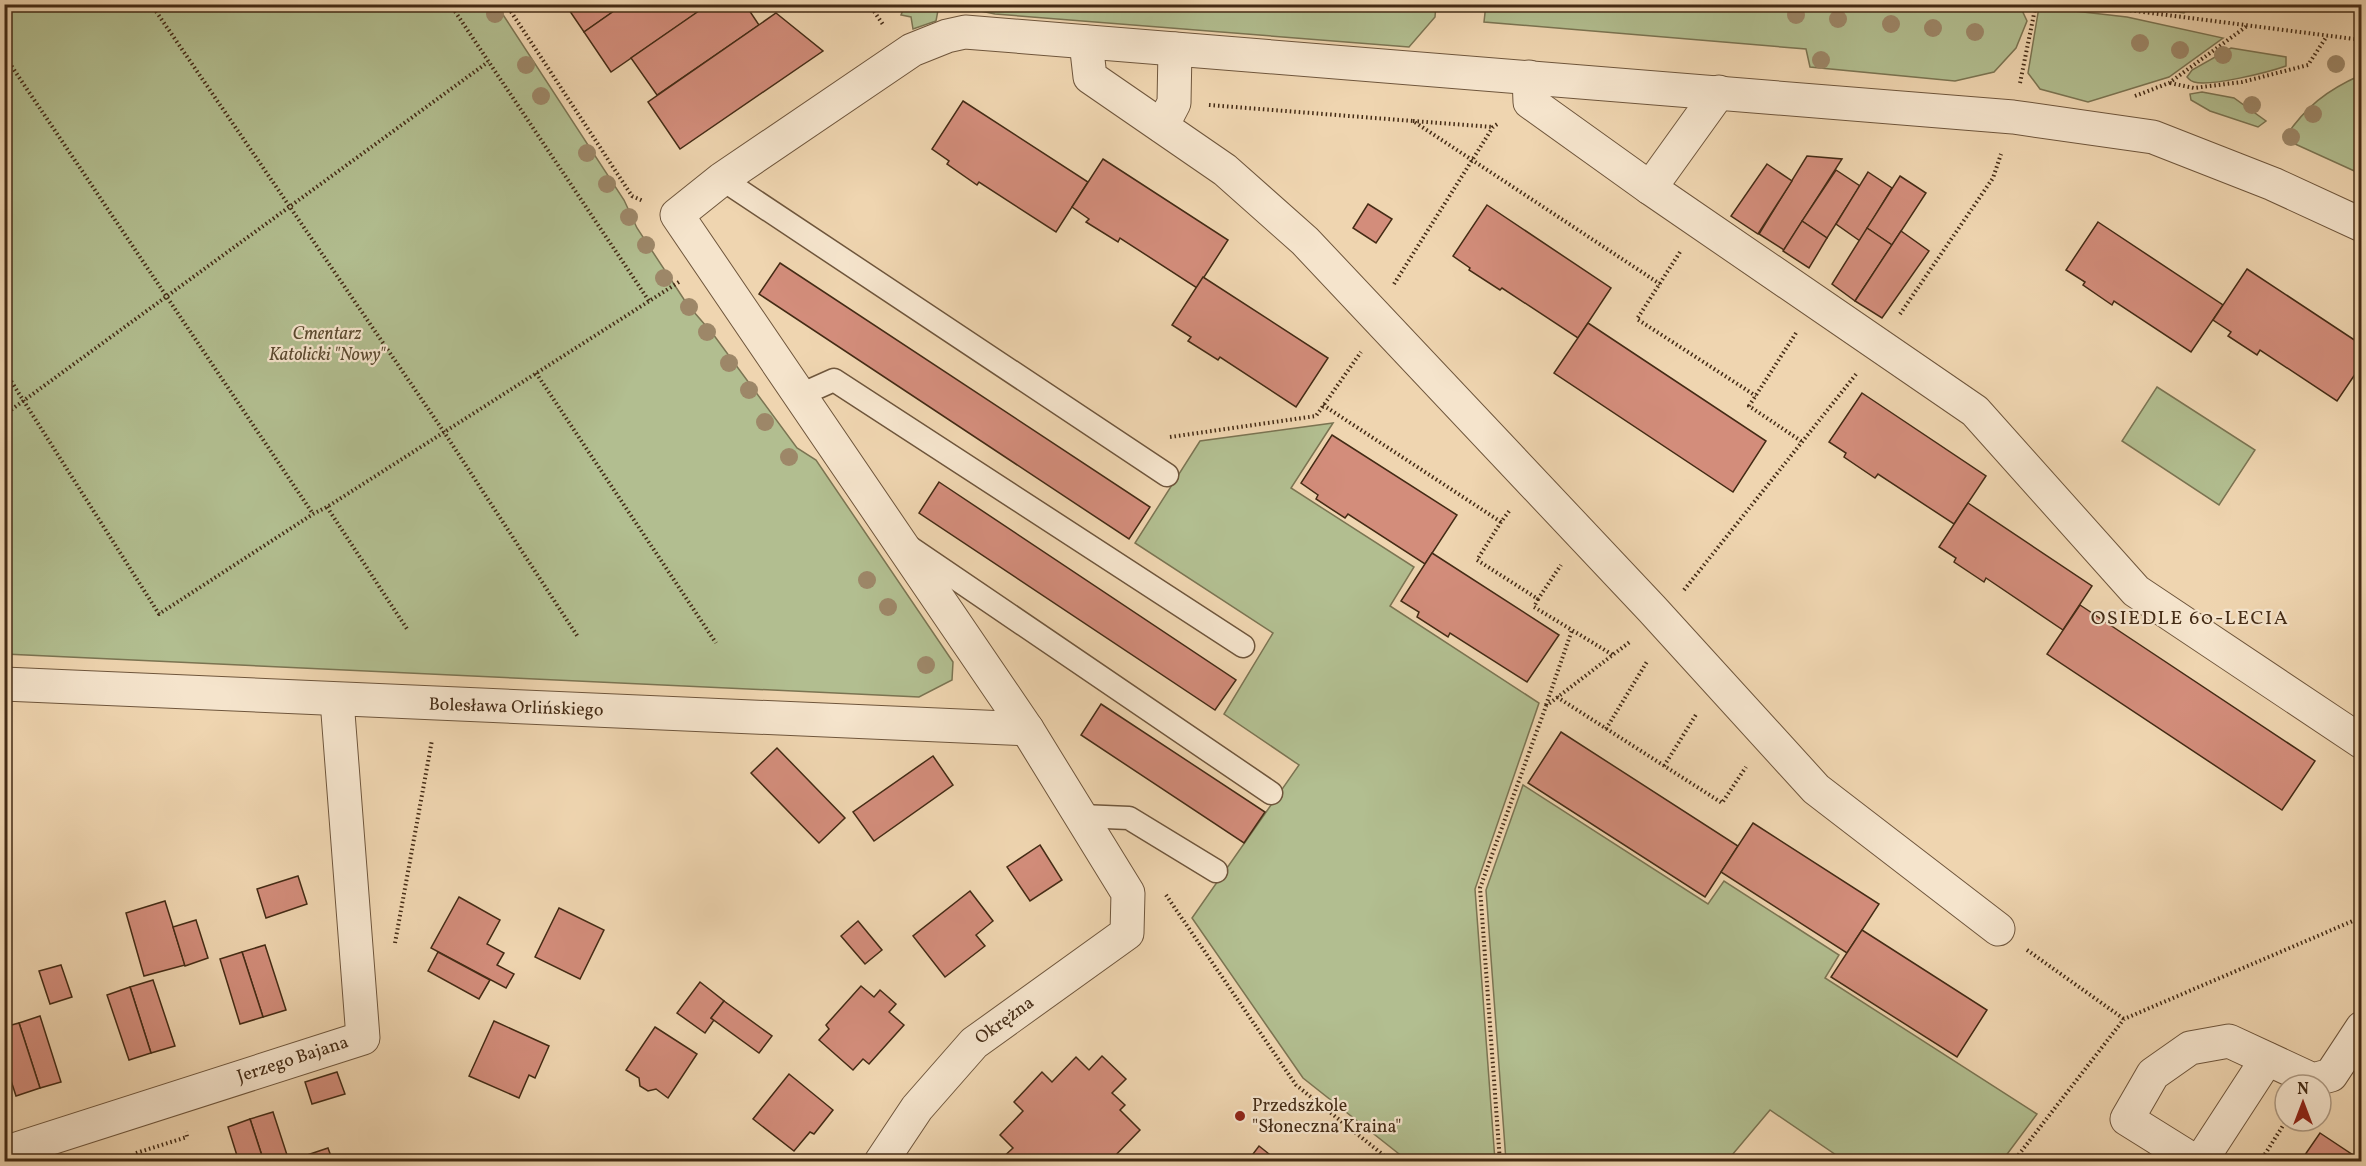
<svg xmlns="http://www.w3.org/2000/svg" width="2366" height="1166" viewBox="0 0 2366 1166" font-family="Vollkorn,serif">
<rect width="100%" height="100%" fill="#efd5b0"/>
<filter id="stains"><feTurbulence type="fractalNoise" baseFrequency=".00333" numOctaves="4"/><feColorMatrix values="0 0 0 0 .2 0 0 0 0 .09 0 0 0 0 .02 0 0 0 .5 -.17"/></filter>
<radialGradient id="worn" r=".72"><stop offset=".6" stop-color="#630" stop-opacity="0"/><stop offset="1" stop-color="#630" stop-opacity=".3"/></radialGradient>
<!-- green -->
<g fill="#b2be90" stroke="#7b7452" stroke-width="1.5">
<path d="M496,4L624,200L637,228L687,304L713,334L797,448L816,460L953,662L952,680L919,697L5,654V5Z"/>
<path d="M1486,4H2002L2020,6L2027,21L2016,48L1994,72L1955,81L1810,67L1806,49L1484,22Z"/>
<path d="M905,5H939L936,21L913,29L911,17L901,15Z"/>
<path d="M951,5H1436L1435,17L1409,47L995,14Z"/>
<path d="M2185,5L2189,6L2184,13L2131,5Z"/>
<path d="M2039,7L2127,17L2223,38L2169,77L2088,102L2040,89L2028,73Z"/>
<path d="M2231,48L2286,57V66C2269,72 2210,87 2194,82C2190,81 2190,80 2187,77L2192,70Z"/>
<path d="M2361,75V174L2284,139C2305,107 2327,90 2361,75Z"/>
<path d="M2202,92L2234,98L2266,121L2258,127L2210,111L2191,100L2190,94Z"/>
<path d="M2157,387L2255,450L2219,505L2122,441Z"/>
<path d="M1333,423L1291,488L1414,567L1390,606L1539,703L1475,889L1495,1161H1408L1303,1078L1192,918L1299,765L1224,714L1273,633L1135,543L1200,441Z"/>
<path d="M1523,785L1708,904L1724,881L1839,955L1825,978L2037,1114L2002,1161H1845L1770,1110L1727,1161H1506L1486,890Z"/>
</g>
<!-- building -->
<g fill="#d38d7b" stroke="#442b15" stroke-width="1.5">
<path d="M565,4H624L584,32Z"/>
<path d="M624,4H704L705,7L611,72L584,32Z"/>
<path d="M709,4H745L759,25L657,95L631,58Z"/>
<path d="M776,13L823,51L680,149L648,102Z"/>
<path d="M963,101L1088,182L1056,232L979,182L977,185L947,164L949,161L932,149Z"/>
<path d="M1807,156L1842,159L1784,250L1759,234Z"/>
<path d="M1103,159L1228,240L1197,288L1120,238L1118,242L1086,222L1089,219L1072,207Z"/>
<path d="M1767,164L1792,181L1758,234L1731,216Z"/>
<path d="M1836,170L1860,186L1827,238L1802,221Z"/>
<path d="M1868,172L1892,188L1860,241L1836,224Z"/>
<path d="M1900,176L1926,193L1892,245L1867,228Z"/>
<path d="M1368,204L1392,219L1376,243L1353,228Z"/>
<path d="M1487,205L1611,288L1578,338L1502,288L1500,290L1469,270L1470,268L1453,256Z"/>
<path d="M1802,221L1827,238L1809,268L1783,251Z"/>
<path d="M2098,222L2223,305L2191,352L2114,301L2112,305L2083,285L2085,282L2066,270Z"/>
<path d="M1867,228L1892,245L1855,301L1832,284Z"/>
<path d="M1901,231L1929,251L1882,318L1855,301Z"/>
<path d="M780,263L1150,507L1129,539L759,294Z"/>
<path d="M2247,269L2362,345V364L2337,401L2260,350L2257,355L2228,336L2231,332L2213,320Z"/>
<path d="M1203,277L1328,358L1296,407L1220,357L1218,360L1188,341L1191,337L1172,325Z"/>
<path d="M1588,323L1766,441L1733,492L1554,373Z"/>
<path d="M1862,393L1986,476L1954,524L1878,474L1875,478L1844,457L1846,453L1829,442Z"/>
<path d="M1332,435L1457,515L1425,564L1348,514L1345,518L1316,499L1318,495L1301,483Z"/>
<path d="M939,482L1236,680L1215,710L919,513Z"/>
<path d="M1968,503L2092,586L2063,630L1986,578L1984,582L1954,562L1956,558L1939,547Z"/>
<path d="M1432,553L1559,635L1527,682L1450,633L1448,637L1417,617L1419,612L1401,601Z"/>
<path d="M2080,605L2315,761L2282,810L2047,654Z"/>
<path d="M1101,704L1265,812L1244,843L1081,735Z"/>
<path d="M1561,732L1738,846L1705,897L1528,783Z"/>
<path d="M777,748L845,818L819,843L751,773Z"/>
<path d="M933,756L953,785L874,841L853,812Z"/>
<path d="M1753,823L1879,904L1847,953L1721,872Z"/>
<path d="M1040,845L1062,880L1030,901L1007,867Z"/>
<path d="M298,876L307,904L266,918L257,889Z"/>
<path d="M970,891L993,921L976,935L985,946L945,977L913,936Z"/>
<path d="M459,897L500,920L487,944L504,953L497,965L514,974L506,988L431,948Z"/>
<path d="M165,901L185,965L144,976L126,913Z"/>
<path d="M559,908L604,930L580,979L535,957Z"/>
<path d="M196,920L208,958L185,966L173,927Z"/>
<path d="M858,921L882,950L865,964L841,936Z"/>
<path d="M1862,930L1987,1010L1957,1057L1831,977Z"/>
<path d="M265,945L286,1010L263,1017L242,952Z"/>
<path d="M242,952L263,1017L240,1024L220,959Z"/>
<path d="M438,952L490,980L479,999L428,971Z"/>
<path d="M61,965L72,997L50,1004L39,971Z"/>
<path d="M153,980L175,1046L151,1053L130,987Z"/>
<path d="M700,982L724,1001L711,1018L714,1020L705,1033L677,1013Z"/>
<path d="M861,986L874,997L880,990L896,1004L889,1012L904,1025L869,1064L863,1059L853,1070L819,1040L829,1029L826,1025Z"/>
<path d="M130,987L151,1053L129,1060L107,995Z"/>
<path d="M724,1001L772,1036L759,1053L711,1018Z"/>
<path d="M40,1016L61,1082L40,1088L19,1023Z"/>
<path d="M494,1021L549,1046L535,1078L529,1075L519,1098L469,1076Z"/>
<path d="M19,1023L40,1088L16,1096L4,1059V1027Z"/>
<path d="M655,1027L697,1054L668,1098L656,1089L648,1091L640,1086L639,1078L626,1070Z"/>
<path d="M1102,1056L1126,1079L1112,1093L1125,1105L1120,1110L1140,1130L1109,1162H1002L1000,1160L1013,1148L1000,1135L1023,1111L1014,1102L1042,1072L1052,1082L1076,1057L1089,1070Z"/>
<path d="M337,1072L345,1094L312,1104L305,1082Z"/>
<path d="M789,1074L833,1110L814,1134L810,1132L794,1151L753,1119Z"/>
<path d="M273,1112L289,1161V1162H264L250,1119Z"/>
<path d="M250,1119L264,1162H239L228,1127Z"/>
<path d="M2320,1133L2362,1161V1162H2300Z"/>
<path d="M1259,1146L1279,1162H1247Z"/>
<path d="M328,1148L333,1162H289V1161Z"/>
</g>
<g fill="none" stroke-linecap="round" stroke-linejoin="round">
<defs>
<g id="lane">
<path d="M722,179L1167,475"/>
<path d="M798,396L834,380L1243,646"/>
<path d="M908,546L1271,793"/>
<path d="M1081,816L1129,818L1216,871"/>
</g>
<g id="street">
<path d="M1086,42L1090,77L1225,170L1305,241L1652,609L1816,789L1998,929"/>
<path d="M1529,77L1530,102L1650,188"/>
<path d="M1719,92L1650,188L1975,411L2136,591L2362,742"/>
<path d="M1162,126L1174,103L1175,49"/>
<path d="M4,684L1027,729"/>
<path d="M4,1153L363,1038L337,700"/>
<path d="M881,1162L917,1108L974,1043L1127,933L1128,893L1027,729L677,215L722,179L912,50L947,36L965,32L2013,117L2153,137L2273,184L2362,225"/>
<path d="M2196,1162L2127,1119L2153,1074L2190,1048L2229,1041L2313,1080L2331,1075L2362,1028"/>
<path d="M2200,1162L2267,1059"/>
</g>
</defs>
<!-- lane casing -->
<use href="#lane" stroke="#6f563c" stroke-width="25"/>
<!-- street casing -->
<use href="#street" stroke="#6f563c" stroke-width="35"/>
<!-- path -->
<g stroke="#442b15" stroke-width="4" stroke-dasharray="1.5 3" stroke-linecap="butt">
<path d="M151,4L444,432L578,637"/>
<path d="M450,4L649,301"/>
<path d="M506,4L632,196L643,201"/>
<path d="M869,4L884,26"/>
<path d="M2081,4L2362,40"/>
<path d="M4,55L313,514"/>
<path d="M2020,83L2036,4"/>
<path d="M2170,83L2194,88L2242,82L2308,65L2327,36"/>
<path d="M2135,96L2169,83L2247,26"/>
<path d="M1209,105L1413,121L1660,284"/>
<path d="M1413,121L1493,127"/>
<path d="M1680,252L1637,319L1756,396"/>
<path d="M1394,284L1493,127L1499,123"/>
<path d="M1900,314L1993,178L2001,154"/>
<path d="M1796,333L1749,406L1801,441"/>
<path d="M4,370L159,614L313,514L327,507L679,282"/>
<path d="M536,373L716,643"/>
<path d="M1323,405L1501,522L1510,510"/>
<path d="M4,415L488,62"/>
<path d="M1170,437L1316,416L1361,352"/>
<path d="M327,507L407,629"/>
<path d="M1501,522L1477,560L1538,599L1561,565"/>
<path d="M1684,590L1857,373"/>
<path d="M1538,599L1534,607L1613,655"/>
<path d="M1557,697L1722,803L1746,767"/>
<path d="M1546,705L1572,630"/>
<path d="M1606,729L1648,660"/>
<path d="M1664,766L1697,713"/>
<path d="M1166,895L1296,1085L1392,1162"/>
<path d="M395,943L432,740"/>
<path d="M2027,950L2124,1019"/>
<path d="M136,1153L187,1137L186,1132"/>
<path d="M1500,1162L1480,888L1546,706L1631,641"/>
<path d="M2013,1162L2124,1019L2362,917"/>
<path d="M2260,1162L2286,1121"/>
</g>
<!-- lane -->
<use href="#lane" stroke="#f5e4cc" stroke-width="22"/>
<!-- street -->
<use href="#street" stroke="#f5e4cc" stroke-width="33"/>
</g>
<!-- trees -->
<g fill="#9d8768">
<circle cx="495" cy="14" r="9"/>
<circle cx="1796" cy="15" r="9"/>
<circle cx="1838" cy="19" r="9"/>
<circle cx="1891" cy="24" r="9"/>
<circle cx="1933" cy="28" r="9"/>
<circle cx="1975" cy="32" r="9"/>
<circle cx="2140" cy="43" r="9"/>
<circle cx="2180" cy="50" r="9"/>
<circle cx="2223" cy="55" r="9"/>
<circle cx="1821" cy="60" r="9"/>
<circle cx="2336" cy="64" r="9"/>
<circle cx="526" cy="65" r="9"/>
<circle cx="541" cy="96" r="9"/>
<circle cx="2252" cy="105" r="9"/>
<circle cx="2313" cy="114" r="9"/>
<circle cx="2291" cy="137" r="9"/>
<circle cx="587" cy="153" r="9"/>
<circle cx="607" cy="184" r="9"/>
<circle cx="629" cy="217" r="9"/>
<circle cx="646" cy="245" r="9"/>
<circle cx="664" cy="278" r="9"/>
<circle cx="689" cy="307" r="9"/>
<circle cx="707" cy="332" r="9"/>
<circle cx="729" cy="363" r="9"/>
<circle cx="749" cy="390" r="9"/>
<circle cx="765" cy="422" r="9"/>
<circle cx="789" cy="457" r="9"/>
<circle cx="867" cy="580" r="9"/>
<circle cx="888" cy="607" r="9"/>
<circle cx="926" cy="665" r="9"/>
</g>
<!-- markers -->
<circle fill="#8f2418" stroke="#f5e4cc" stroke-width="2" cx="1240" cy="1116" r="6"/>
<g text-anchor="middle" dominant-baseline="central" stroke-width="4.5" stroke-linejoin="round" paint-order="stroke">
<!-- park labels -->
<g font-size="18" font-style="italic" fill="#5a482e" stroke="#f5e4cc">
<text x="327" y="334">Cmentarz<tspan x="327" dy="21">Katolicki "Nowy"</tspan></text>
</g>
<!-- street labels -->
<g font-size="18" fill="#442b15" stroke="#f5e4cc">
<text transform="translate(516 708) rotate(2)">Bolesława Orlińskiego</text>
<text transform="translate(1005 1021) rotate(-36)">Okrężna</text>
<text transform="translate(293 1060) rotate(-18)">Jerzego Bajana</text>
</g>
<!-- poi labels -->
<g font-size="18" fill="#442b15" stroke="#f5e4cc" text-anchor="start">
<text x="1252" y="1106">Przedszkole<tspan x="1252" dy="21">"Słoneczna Kraina"</tspan></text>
</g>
<!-- neighbourhood labels -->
<g font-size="20" letter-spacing="1.5" fill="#442b15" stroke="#f5e4cc">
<text x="2190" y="619">OSIEDLE 60-LECIA</text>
</g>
</g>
<!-- margin -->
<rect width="2366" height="1166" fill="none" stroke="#efd5b0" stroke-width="24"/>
<rect x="6" y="6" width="2354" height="1154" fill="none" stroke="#442b15" stroke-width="3"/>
<rect x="12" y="12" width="2342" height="1142" fill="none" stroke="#442b15" stroke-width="1.5"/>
<!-- north arrow -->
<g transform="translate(2303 1103)"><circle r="28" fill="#f5e4cc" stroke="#ae9a83" stroke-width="1.5"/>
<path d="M0-4.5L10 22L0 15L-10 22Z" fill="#8f2418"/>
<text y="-9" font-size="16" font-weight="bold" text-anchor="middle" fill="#442b15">N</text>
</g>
<rect width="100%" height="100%" filter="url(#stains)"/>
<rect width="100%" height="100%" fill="url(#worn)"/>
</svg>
